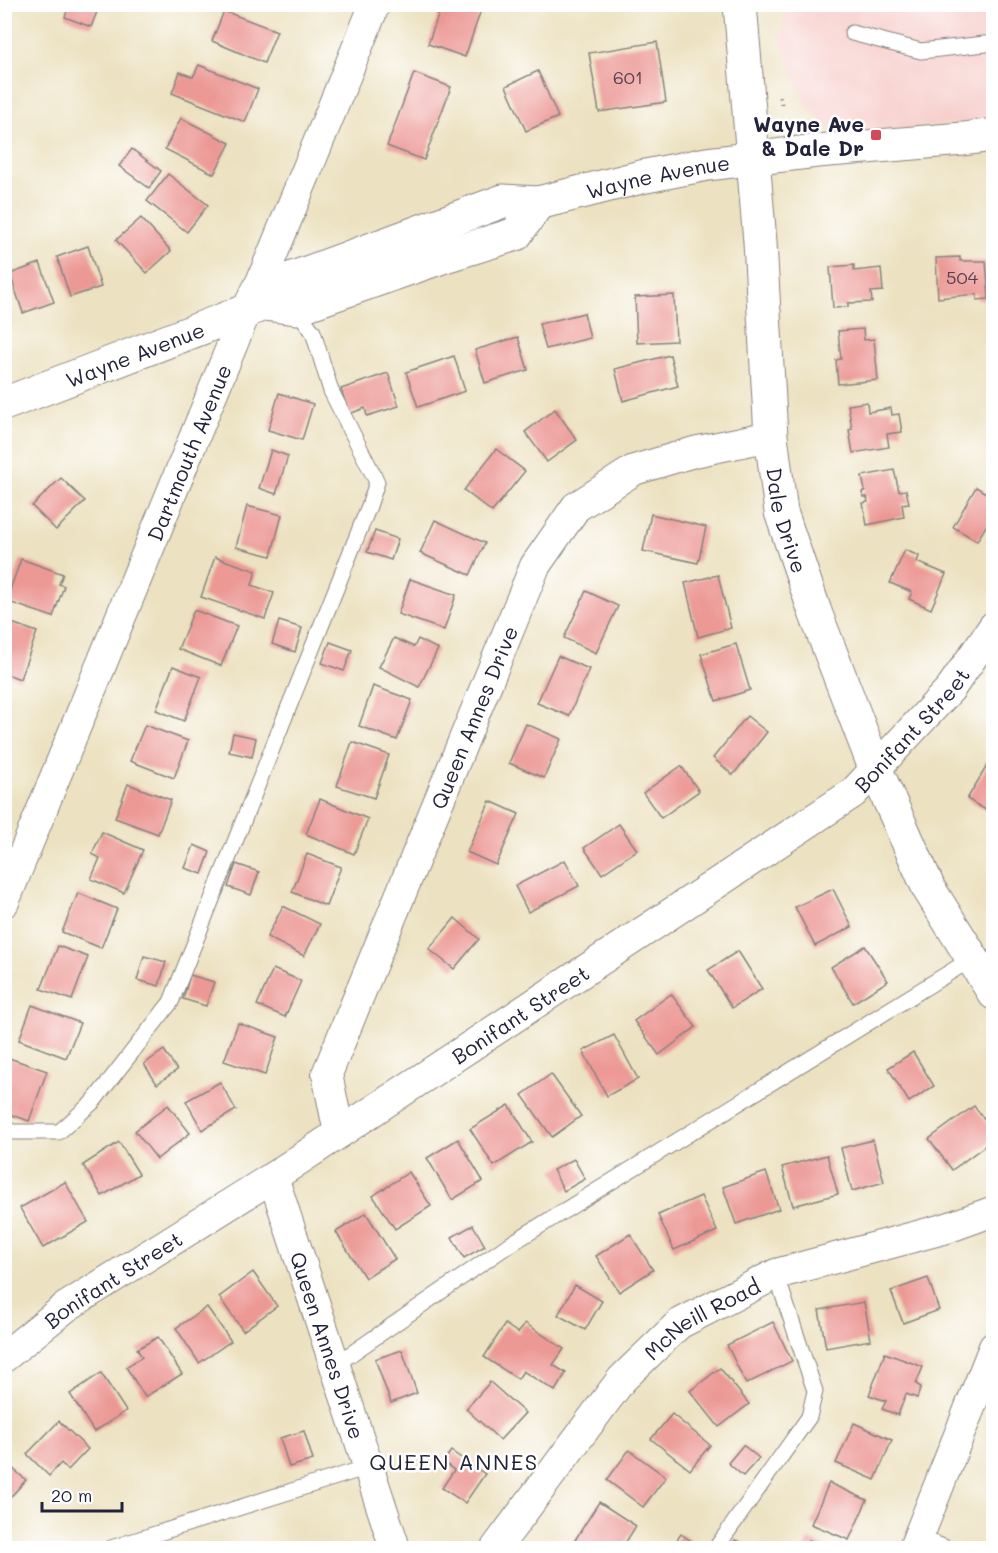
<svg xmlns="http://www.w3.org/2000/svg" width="998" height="1553" viewBox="0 0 998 1553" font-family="Mali,sans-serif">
<rect width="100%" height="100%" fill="#fff"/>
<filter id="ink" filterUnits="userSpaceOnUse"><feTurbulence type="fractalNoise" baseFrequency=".0167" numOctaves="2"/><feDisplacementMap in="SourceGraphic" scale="12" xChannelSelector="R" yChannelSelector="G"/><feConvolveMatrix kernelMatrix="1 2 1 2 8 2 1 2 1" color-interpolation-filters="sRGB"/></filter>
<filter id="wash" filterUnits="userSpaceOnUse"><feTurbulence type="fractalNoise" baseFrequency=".008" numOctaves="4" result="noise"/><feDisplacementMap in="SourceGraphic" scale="24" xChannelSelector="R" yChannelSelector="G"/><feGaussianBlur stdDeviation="1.35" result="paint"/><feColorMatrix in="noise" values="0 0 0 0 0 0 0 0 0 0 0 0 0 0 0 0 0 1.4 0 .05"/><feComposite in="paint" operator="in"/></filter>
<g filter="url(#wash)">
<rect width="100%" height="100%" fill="#ece1c0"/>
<!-- built -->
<path fill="#f7d0cd" d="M786,5H993V120L835,136L806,105L781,43Z"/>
<g id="blocks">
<!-- building -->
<g fill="#ec9995">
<path d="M60,4H100L91,27L65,17L68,8Z"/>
<path d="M442,4H464L481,10L465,57L428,44Z"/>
<path d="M224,11L277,31L264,63L212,41Z"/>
<path d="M657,42L666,102L599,112L589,53Z"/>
<path d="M199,65L258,89L245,122L172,93L180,72L193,77Z"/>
<path d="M538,71L558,117L526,131L506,86Z"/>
<path d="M414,73L451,87L424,160L387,146Z"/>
<path d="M181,118L230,143L214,174L165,149Z"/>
<path d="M132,149L161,171L149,188L119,166Z"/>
<path d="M168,174L208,205L187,232L147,201Z"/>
<path d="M141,218L171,251L147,273L116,240Z"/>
<path d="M88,246L101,287L70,297L57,257Z"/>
<path d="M960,257V261H986L989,299L977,300V294L938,298L936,258Z"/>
<path d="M40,263L54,302L23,313L10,274Z"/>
<path d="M854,265V271L881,268L883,291L871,292L872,302L848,303V307L833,308L830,267Z"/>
<path d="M674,295L676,341L637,343L635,297Z"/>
<path d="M584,313L590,338L546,349L539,324Z"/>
<path d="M863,329L864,340L874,339L878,380L838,384L836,360L841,359L838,331Z"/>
<path d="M518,337L528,370L485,383L475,350Z"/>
<path d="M670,355L678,386L623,401L615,369Z"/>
<path d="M454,356L465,391L418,407L406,372Z"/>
<path d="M388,373L399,406L367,416L365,408L349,414L341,389Z"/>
<path d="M279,393L313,404L302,440L268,430Z"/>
<path d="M867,402L868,412L891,408L892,415L899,414L902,432L887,434L889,447L853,453L849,430L852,429L848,405Z"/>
<path d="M555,409L577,440L547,462L525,432Z"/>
<path d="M496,449L525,471L492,512L464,490Z"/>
<path d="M271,450L288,456L276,494L259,488Z"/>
<path d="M894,470L899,491L906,490L909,503L902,504L904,517L867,525L863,503L868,502L867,497H863L862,492L865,491L862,476Z"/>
<path d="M61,478L85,501L56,530L32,506Z"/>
<path d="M976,487L994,498V513L977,541L953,527Z"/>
<path d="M247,506L282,515L271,556L236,547Z"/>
<path d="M651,514L706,527L698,563L643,551Z"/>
<path d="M435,520L485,543L470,575L420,553Z"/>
<path d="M375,531L398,539L391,560L367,552Z"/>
<path d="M905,550L919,556L917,562L946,574L931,609L909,599L912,592L890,583Z"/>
<path d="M215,557L256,571L252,585L274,593L265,619L201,597Z"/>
<path d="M21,559L63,574L59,584L64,586L53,617L6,601Z"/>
<path d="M718,575L731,628L698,637L685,583Z"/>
<path d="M410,579L456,595L444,630L398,614Z"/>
<path d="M586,591L618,606L596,653L564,638Z"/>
<path d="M194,610L237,626L221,666L178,649Z"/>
<path d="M279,621L302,628L295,652L272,644Z"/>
<path d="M9,622L37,632L20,679L4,673V635Z"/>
<path d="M394,638L414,647L418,639L438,649L419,687L379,667Z"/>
<path d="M330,642L352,650L344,671L322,663Z"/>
<path d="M736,644L750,690L716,701L701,654Z"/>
<path d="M558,656L589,669L569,716L537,703Z"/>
<path d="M173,666L201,677L184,721L156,710Z"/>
<path d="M373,686L412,700L397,740L359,726Z"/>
<path d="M747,716L767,732L733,775L713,758Z"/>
<path d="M526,724L561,739L544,778L509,763Z"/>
<path d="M145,725L188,741L174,778L130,761Z"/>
<path d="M233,733L256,738L252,757L229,752Z"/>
<path d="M352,742L389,755L374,798L337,786Z"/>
<path d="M991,759L994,761V810L991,813L967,799Z"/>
<path d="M681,766L699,791L661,818L643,793Z"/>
<path d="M128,784L171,800L158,834L115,818Z"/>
<path d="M320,799L368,819L354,854L306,834Z"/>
<path d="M490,801L519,814L496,865L467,852Z"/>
<path d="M619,824L637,850L602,874L584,848Z"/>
<path d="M102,832L143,850L124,893L91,879L100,858L92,854Z"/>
<path d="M194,845L210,852L202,874L185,868Z"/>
<path d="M307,854L341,867L326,906L292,892Z"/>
<path d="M565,860L579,886L528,912L515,886Z"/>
<path d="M236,864L259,872L251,895L228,887Z"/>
<path d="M833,889L852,927L815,946L795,907Z"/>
<path d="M78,893L117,909L101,948L62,932Z"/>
<path d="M283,906L320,924L304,956L267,937Z"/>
<path d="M455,918L479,939L454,969L429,949Z"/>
<path d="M58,946L88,957L72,1000L41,989Z"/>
<path d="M865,946L888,981L853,1003L831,967Z"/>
<path d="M738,951L762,989L732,1008L708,970Z"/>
<path d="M144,956L166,962L159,986L137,980Z"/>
<path d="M273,969L301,981L285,1017L257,1005Z"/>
<path d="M190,975L214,982L206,1006L183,999Z"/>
<path d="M671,994L696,1027L659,1055L634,1021Z"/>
<path d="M32,1005L80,1023L66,1058L19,1040Z"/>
<path d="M238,1023L278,1037L265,1075L224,1061Z"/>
<path d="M614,1035L638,1079L607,1096L583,1051Z"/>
<path d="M164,1050L177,1070L157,1084L144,1064Z"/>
<path d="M913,1052L934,1086L909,1102L888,1068Z"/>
<path d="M9,1058L47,1071L29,1121L4,1112V1071Z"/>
<path d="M551,1074L581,1116L552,1137L522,1095Z"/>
<path d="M220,1082L236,1110L202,1130L186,1101Z"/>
<path d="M168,1105L190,1133L157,1159L135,1131Z"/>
<path d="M509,1105L532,1142L494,1166L470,1129Z"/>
<path d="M974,1106L994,1132V1139L952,1170L929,1139Z"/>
<path d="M458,1139L483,1181L452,1200L427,1158Z"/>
<path d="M873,1140L884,1182L852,1191L841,1148Z"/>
<path d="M119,1142L139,1174L102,1196L83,1165Z"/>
<path d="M827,1155L838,1194L793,1206L782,1167Z"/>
<path d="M574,1159L585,1179L564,1191L553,1170Z"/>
<path d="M409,1172L431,1206L395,1229L373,1196Z"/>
<path d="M766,1172L779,1209L736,1224L723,1187Z"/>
<path d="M65,1182L88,1222L43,1248L20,1208Z"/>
<path d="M701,1196L717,1231L674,1250L658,1215Z"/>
<path d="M366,1213L395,1259L365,1278L336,1232Z"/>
<path d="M473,1225L485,1246L464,1258L452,1237Z"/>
<path d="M630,1234L653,1270L619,1292L596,1256Z"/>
<path d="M253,1272L277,1306L243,1331L219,1297Z"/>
<path d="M928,1278L939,1310L903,1323L891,1291Z"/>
<path d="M575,1285L602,1301L585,1330L558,1315Z"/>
<path d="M864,1302L871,1340L826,1348L819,1310Z"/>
<path d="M207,1307L231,1341L199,1363L176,1328Z"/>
<path d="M773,1322L792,1361L746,1384L727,1345Z"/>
<path d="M525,1323L564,1349L553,1365L566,1373L555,1391L523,1371L518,1379L484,1357L505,1324L518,1333Z"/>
<path d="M158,1337L182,1374L145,1397L126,1367L142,1357L137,1349Z"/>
<path d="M402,1350L417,1393L391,1403L375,1359Z"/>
<path d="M885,1353L923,1367L916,1384L921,1387L917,1398L906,1394L898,1415L882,1409L886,1401L869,1395Z"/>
<path d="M720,1368L749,1404L719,1427L690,1391Z"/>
<path d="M101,1373L126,1411L94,1432L70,1394Z"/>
<path d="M490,1382L525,1413L500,1440L466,1409Z"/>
<path d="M672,1414L710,1445L690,1470L651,1439Z"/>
<path d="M59,1421L88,1449L68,1470L61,1463L49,1476L27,1454Z"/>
<path d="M854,1423L892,1440L875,1480L836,1463Z"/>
<path d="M304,1431L313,1460L289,1467L280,1438Z"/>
<path d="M743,1445L759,1458L743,1476L728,1463Z"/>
<path d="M629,1450L666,1477L643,1507L607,1480Z"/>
<path d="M451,1451L485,1474L465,1503L442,1488L454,1470L443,1462Z"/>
<path d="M4,1461L26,1480L4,1504Z"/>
<path d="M829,1483L867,1500L849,1540L811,1524Z"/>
<path d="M599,1502L636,1526L622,1548H589L575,1540Z"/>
<path d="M681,1534L700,1547L698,1548H671Z"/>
<path d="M735,1540L749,1545L747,1548H732Z"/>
<path d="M809,1540L828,1548H805Z"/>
</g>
</g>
</g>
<g filter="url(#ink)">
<use href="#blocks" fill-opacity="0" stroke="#87827e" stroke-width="1.5"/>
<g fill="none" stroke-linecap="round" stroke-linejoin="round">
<defs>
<g id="service">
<path d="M852,33L921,51L994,43"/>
<path d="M4,1128L13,1132H59L93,1102L171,1002L369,506L377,482L331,391L313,332L296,308"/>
<path d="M335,1365L504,1248L973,958"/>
<path d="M918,1537L946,1548"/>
<path d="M111,1548L368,1467"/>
<path d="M716,1548L809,1417L815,1391L776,1274"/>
</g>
<g id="minor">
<path id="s1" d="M4,902L246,311L261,282L375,4"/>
<path id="s2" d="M339,1133L327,1074L535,566L576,507L634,470L694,452L771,436"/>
<path id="s3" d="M273,1177L395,1548"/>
<path id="s4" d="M4,1357L66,1307L273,1177L853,793L950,689L994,626"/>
<path id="s5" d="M496,1548L622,1379L679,1324L776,1274L947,1228L994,1211"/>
<path d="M914,1548L994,1347"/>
</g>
<g id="tertiary">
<path id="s6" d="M740,4L760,242L771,436L781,512L815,612L875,768L929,889L994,993"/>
<path d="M264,304L296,308L448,255L516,234L538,203"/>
<path id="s7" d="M4,404L264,304L285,281L503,201L538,203L641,177L707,164L817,151L963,139L994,135"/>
</g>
</defs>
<!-- service casing -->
<use href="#service" stroke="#87827e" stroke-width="17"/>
<!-- minor casing -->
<use href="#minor" stroke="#87827e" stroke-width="32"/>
<!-- tertiary casing -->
<use href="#tertiary" stroke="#87827e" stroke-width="35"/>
<!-- path -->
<path stroke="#87827e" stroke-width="4" stroke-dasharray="1.5 4.5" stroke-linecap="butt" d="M780,97L782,108"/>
<!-- service -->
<use href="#service" stroke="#fff" stroke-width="15"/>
<!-- minor -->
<use href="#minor" stroke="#fff" stroke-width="30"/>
<!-- tertiary -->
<use href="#tertiary" stroke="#fff" stroke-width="33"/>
</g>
</g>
<!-- markers -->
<rect fill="#d1495b" stroke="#fff" stroke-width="2" x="870" y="129" width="12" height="12" rx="3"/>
<g text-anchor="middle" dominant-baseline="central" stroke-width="5" stroke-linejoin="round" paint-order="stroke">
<!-- number labels -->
<g font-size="18" fill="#544052">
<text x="628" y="77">601</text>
<text x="962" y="277">504</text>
</g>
<!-- poi labels -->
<g font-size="21" font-weight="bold" fill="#22223b" stroke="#fff" text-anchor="end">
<text x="864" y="123">Wayne Ave<tspan x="864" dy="24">&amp; Dale Dr</tspan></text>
</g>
<!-- street labels -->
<g font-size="21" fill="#22223b" stroke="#fff">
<text stroke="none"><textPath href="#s7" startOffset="700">Wayne Avenue</textPath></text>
<text stroke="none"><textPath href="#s7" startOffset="140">Wayne Avenue</textPath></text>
<text stroke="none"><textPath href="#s1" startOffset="486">Dartmouth Avenue</textPath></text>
<text stroke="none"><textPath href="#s6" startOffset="519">Dale Drive</textPath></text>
<text stroke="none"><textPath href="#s2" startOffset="446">Queen Annes Drive</textPath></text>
<text stroke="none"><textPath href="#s4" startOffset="1106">Bonifant Street</textPath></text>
<text stroke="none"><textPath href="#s4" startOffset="620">Bonifant Street</textPath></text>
<text stroke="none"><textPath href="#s4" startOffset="134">Bonifant Street</textPath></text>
<text stroke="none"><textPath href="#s5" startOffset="312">McNeill Road</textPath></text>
<text stroke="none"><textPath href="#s3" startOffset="177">Queen Annes Drive</textPath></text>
</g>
<!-- neighbourhood labels -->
<g font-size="22" letter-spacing="1.5" fill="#22223b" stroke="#fff">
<text x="454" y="1461">QUEEN ANNES</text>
</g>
</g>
<!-- margin -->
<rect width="998" height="1553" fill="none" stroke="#fff" stroke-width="24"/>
<!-- scale -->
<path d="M42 1502v9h80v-9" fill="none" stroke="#22223b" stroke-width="3"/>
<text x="51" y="1502" font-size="18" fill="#22223b" stroke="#ffffff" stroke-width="4.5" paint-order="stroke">20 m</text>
</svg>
